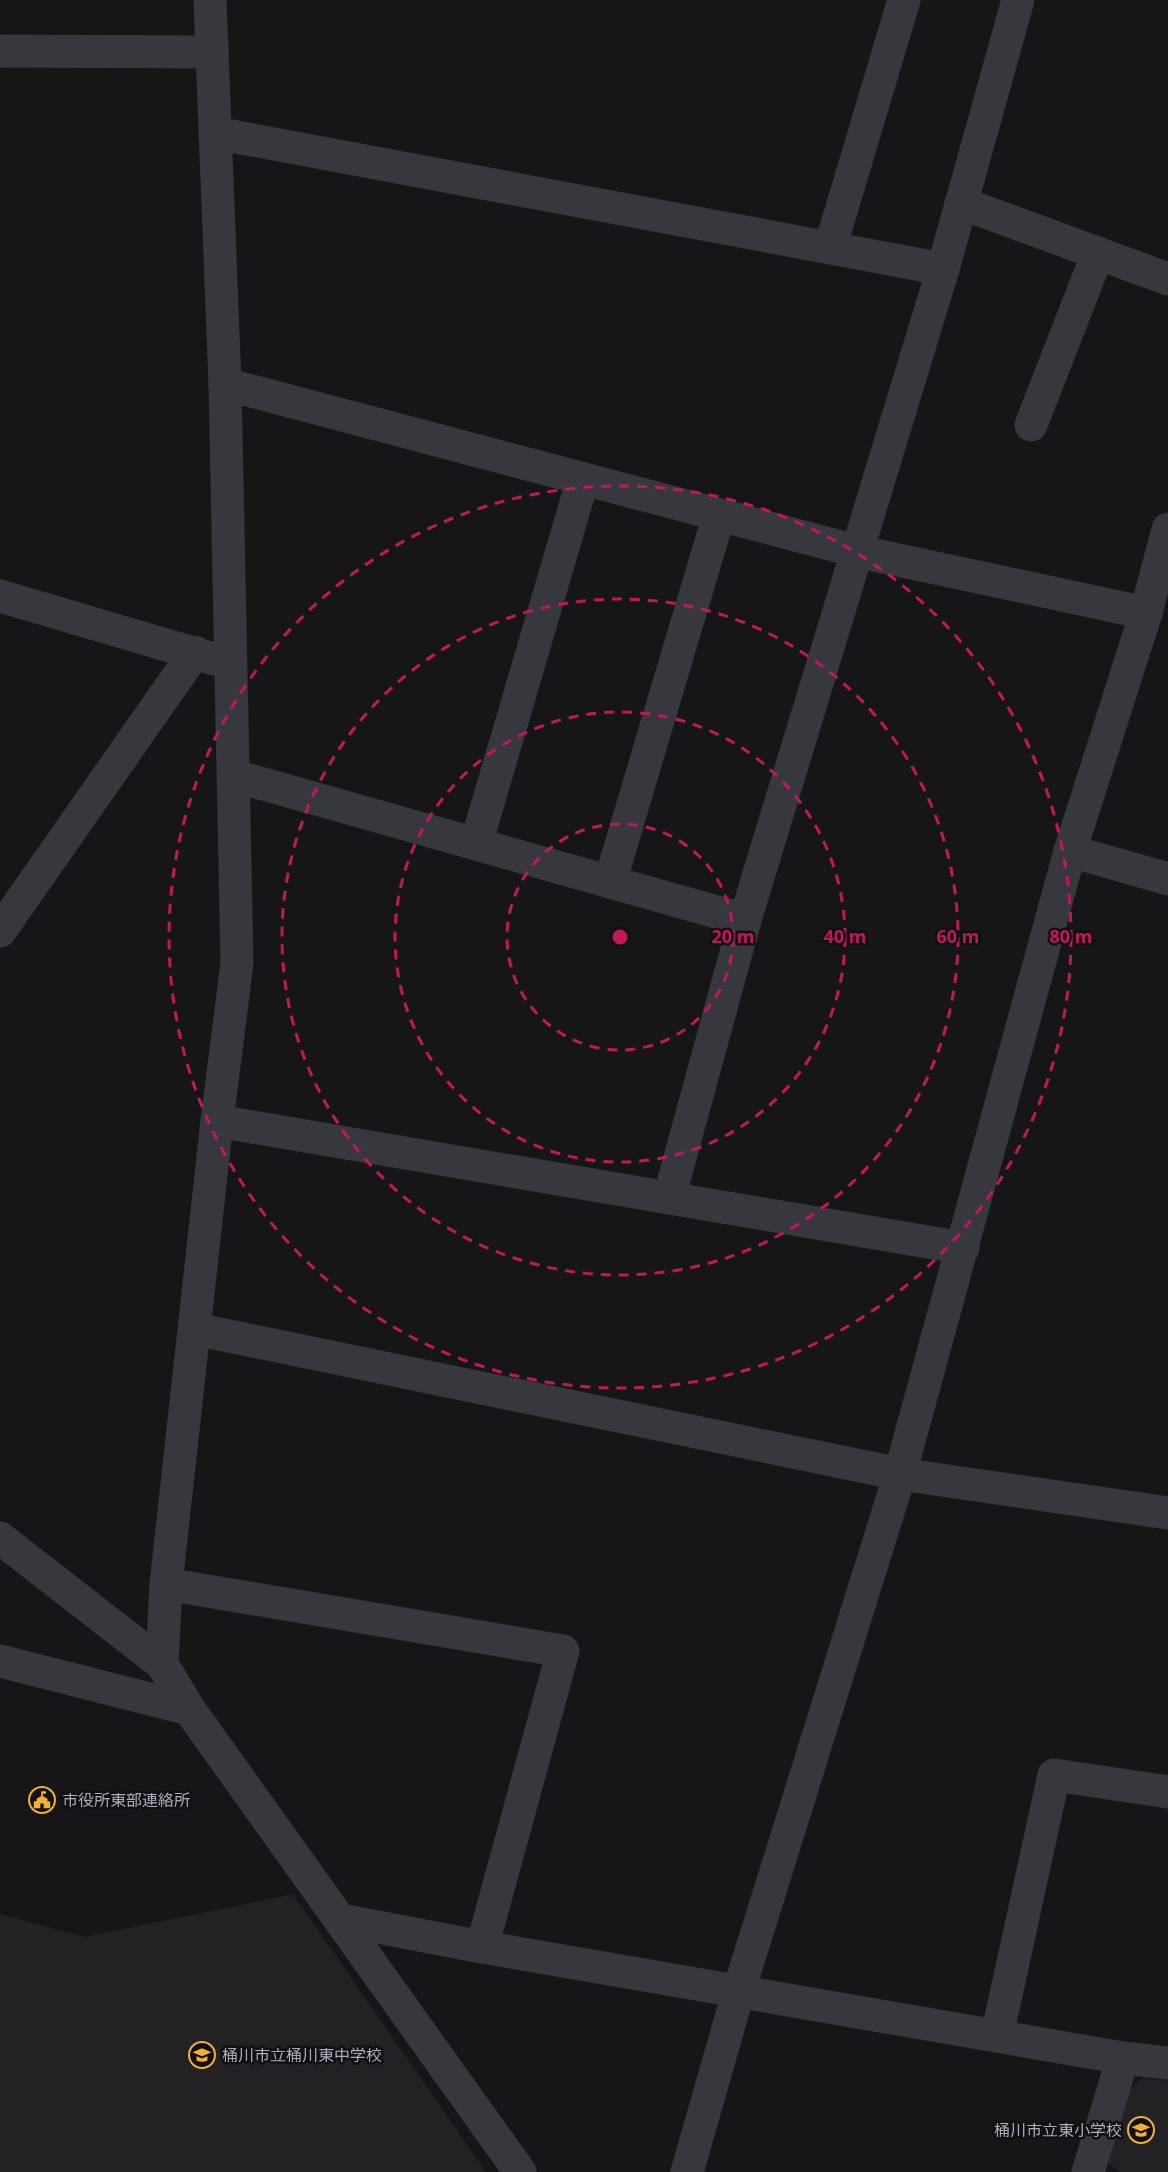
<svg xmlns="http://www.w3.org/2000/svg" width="1168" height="2172" viewBox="0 0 1168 2172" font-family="'Noto Sans','Noto Sans JP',sans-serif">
<rect width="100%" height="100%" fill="#161618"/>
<!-- built -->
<g fill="#222225">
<path d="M293,1894L486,2172H0V1914L85,1937Z"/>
<path d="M1143,2078L1168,2081V2172H1121L1107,2163L1120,2097Z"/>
</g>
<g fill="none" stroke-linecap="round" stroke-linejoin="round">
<!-- minor -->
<g stroke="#37383d" stroke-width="33">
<path d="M0,51L212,52"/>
<path d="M215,133L943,269"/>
<path d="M961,203L1168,279"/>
<path d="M830,248L904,0"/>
<path d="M225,384L856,551L1146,613"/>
<path d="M1031,425L1098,253"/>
<path d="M0,596L214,659"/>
<path d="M235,776L745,920"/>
<path d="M476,844L583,479"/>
<path d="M1070,851L1168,879"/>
<path d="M610,882L719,515"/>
<path d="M0,931L195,652"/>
<path d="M217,1121L963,1248"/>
<path d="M669,1198L745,920L943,269L1018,0"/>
<path d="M195,1329L900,1474L1168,1513"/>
<path d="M0,1538L162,1664L189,1709L520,2172"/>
<path d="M166,1584L563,1651L482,1947"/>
<path d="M0,1661L189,1709"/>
<path d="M162,1664L166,1584L217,1121L237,963L225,384L210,0"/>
<path d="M341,1920L482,1947L1123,2058L1168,2063"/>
<path d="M997,2036L1054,1775L1168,1792"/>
<path d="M687,2172L739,1990L900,1474L1070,851L1146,613L1168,529"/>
<path d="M1088,2172L1123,2058"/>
</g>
</g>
<!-- distance rings -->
<g fill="none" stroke="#c2185b" stroke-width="3" stroke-dasharray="10 8">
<circle cx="620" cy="937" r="113"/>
<circle cx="620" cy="937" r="225"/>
<circle cx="620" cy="937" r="338"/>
<circle cx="620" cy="937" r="451"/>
</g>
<!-- icons -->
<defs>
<symbol id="civic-ring" viewBox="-11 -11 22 22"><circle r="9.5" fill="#111113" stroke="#f2b134" stroke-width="1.5"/><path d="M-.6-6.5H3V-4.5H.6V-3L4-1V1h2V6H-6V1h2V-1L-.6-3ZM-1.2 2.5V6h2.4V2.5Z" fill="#f2b134"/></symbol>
<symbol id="school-ring" viewBox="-11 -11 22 22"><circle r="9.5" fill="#111113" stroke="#f2b134" stroke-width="1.5"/><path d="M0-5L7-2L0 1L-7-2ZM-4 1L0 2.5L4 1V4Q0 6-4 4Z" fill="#f2b134"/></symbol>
</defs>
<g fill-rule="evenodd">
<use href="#civic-ring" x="27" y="1785" width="30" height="30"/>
<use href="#school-ring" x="187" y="2040" width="30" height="30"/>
<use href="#school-ring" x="1126" y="2115" width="30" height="30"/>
</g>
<g text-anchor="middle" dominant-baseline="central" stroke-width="5" stroke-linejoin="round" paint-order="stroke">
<!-- poi labels -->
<g font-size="16" fill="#a8adb8" stroke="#111113" text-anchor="start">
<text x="62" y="1800">市役所東部連絡所</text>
<text x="222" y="2055">桶川市立桶川東中学校</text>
<text x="1122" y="2130" text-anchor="end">桶川市立東小学校</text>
</g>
</g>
<circle cx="620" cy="937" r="9" fill="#c2185b" stroke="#111113" stroke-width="3"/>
<g font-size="18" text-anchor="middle" font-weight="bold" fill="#c2185b" stroke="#111113" stroke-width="5" stroke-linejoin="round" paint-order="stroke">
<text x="733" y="943">20 m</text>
<text x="845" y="943">40 m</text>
<text x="958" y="943">60 m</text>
<text x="1071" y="943">80 m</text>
</g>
</svg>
